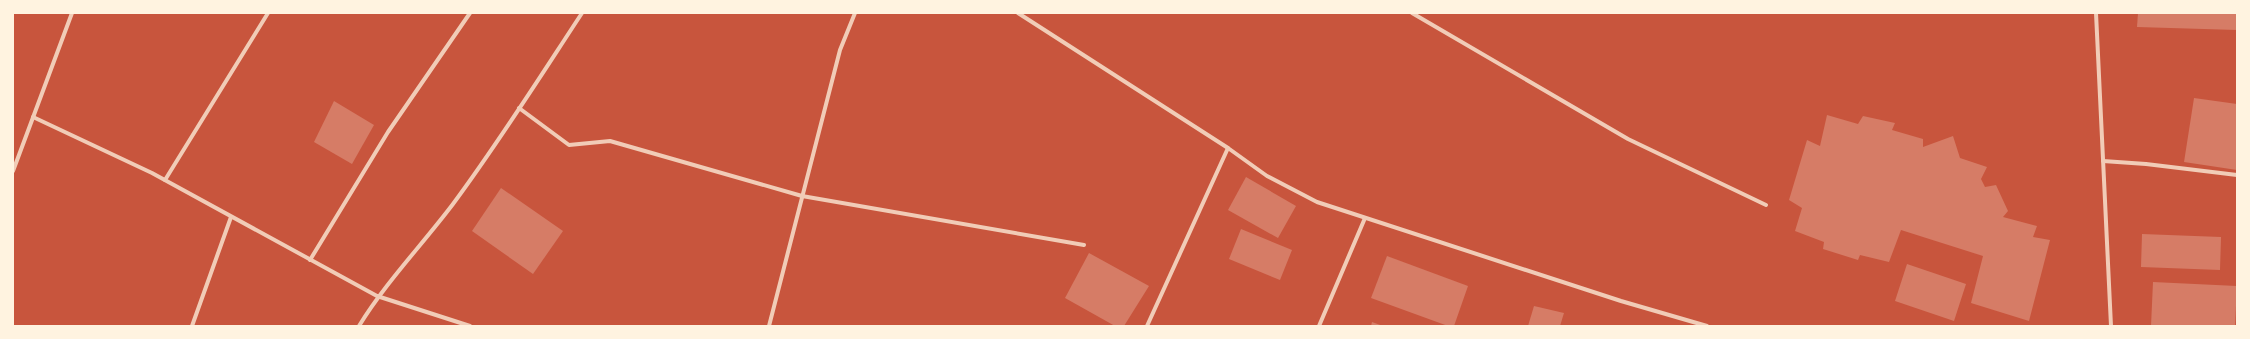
<svg xmlns="http://www.w3.org/2000/svg" width="2250" height="339" viewBox="0 0 2250 339" font-family="'Times New Roman',serif">
<rect width="100%" height="100%" fill="#c8553d"/>
<!-- building -->
<g fill="#d67c66">
<path d="M2138,13H2237V30L2137,27Z"/>
<path d="M2194,98L2237,104V170L2184,162Z"/>
<path d="M334,101L374,125L352,164L314,142Z"/>
<path d="M1827,115L1858,124L1863,116L1895,123L1892,130L1923,139V147L1953,136L1960,158L1987,167L1981,179L1985,187L1996,185L2008,211L2003,217L2037,226L2033,237L2050,240L2029,321L1971,303L1983,256L1901,230L1889,262L1860,255L1858,260L1823,249L1824,242L1795,231L1802,208L1789,200L1807,140L1820,146Z"/>
<path d="M1246,177L1296,206L1278,238L1228,210Z"/>
<path d="M501,188L563,231L533,274L472,231Z"/>
<path d="M1241,229L1292,250L1280,280L1229,259Z"/>
<path d="M2142,234L2221,237L2220,270L2141,267Z"/>
<path d="M1089,253L1149,286L1124,326H1115L1065,298Z"/>
<path d="M1387,256L1468,286L1454,326H1448L1371,298Z"/>
<path d="M1907,264L1966,284L1954,321L1895,301Z"/>
<path d="M2153,282L2237,286L2235,326H2151Z"/>
<path d="M1534,306L1564,313L1560,326H1528Z"/>
<path d="M1372,322L1383,326H1371Z"/>
</g>
<g fill="none" stroke-linecap="round" stroke-linejoin="round">
<!-- minor -->
<g stroke="#f1ccb7" stroke-width="4">
<path d="M1018,13L1228,148L1267,176L1317,202L1621,301L1707,326"/>
<path d="M1412,13L1628,139L1766,205"/>
<path d="M2096,13L2111,326"/>
<path d="M519,108L569,145L610,141L802,196L1084,245"/>
<path d="M33,117L152,173L377,296L470,326"/>
<path d="M2103,161L2146,164L2237,175"/>
<path d="M13,171L72,13"/>
<path d="M165,180L268,13"/>
<path d="M310,260L388,132L470,13"/>
<path d="M192,326L231,217"/>
<path d="M359,326C386,282 422,245 453,204C499,142 540,77 582,13"/>
<path d="M769,326L840,50L855,13"/>
<path d="M1147,326L1228,148"/>
<path d="M1319,326L1365,218"/>
</g>
</g>
<!-- border -->
<rect width="2250" height="339" fill="none" stroke="#fff3e0" stroke-width="28"/>
</svg>
